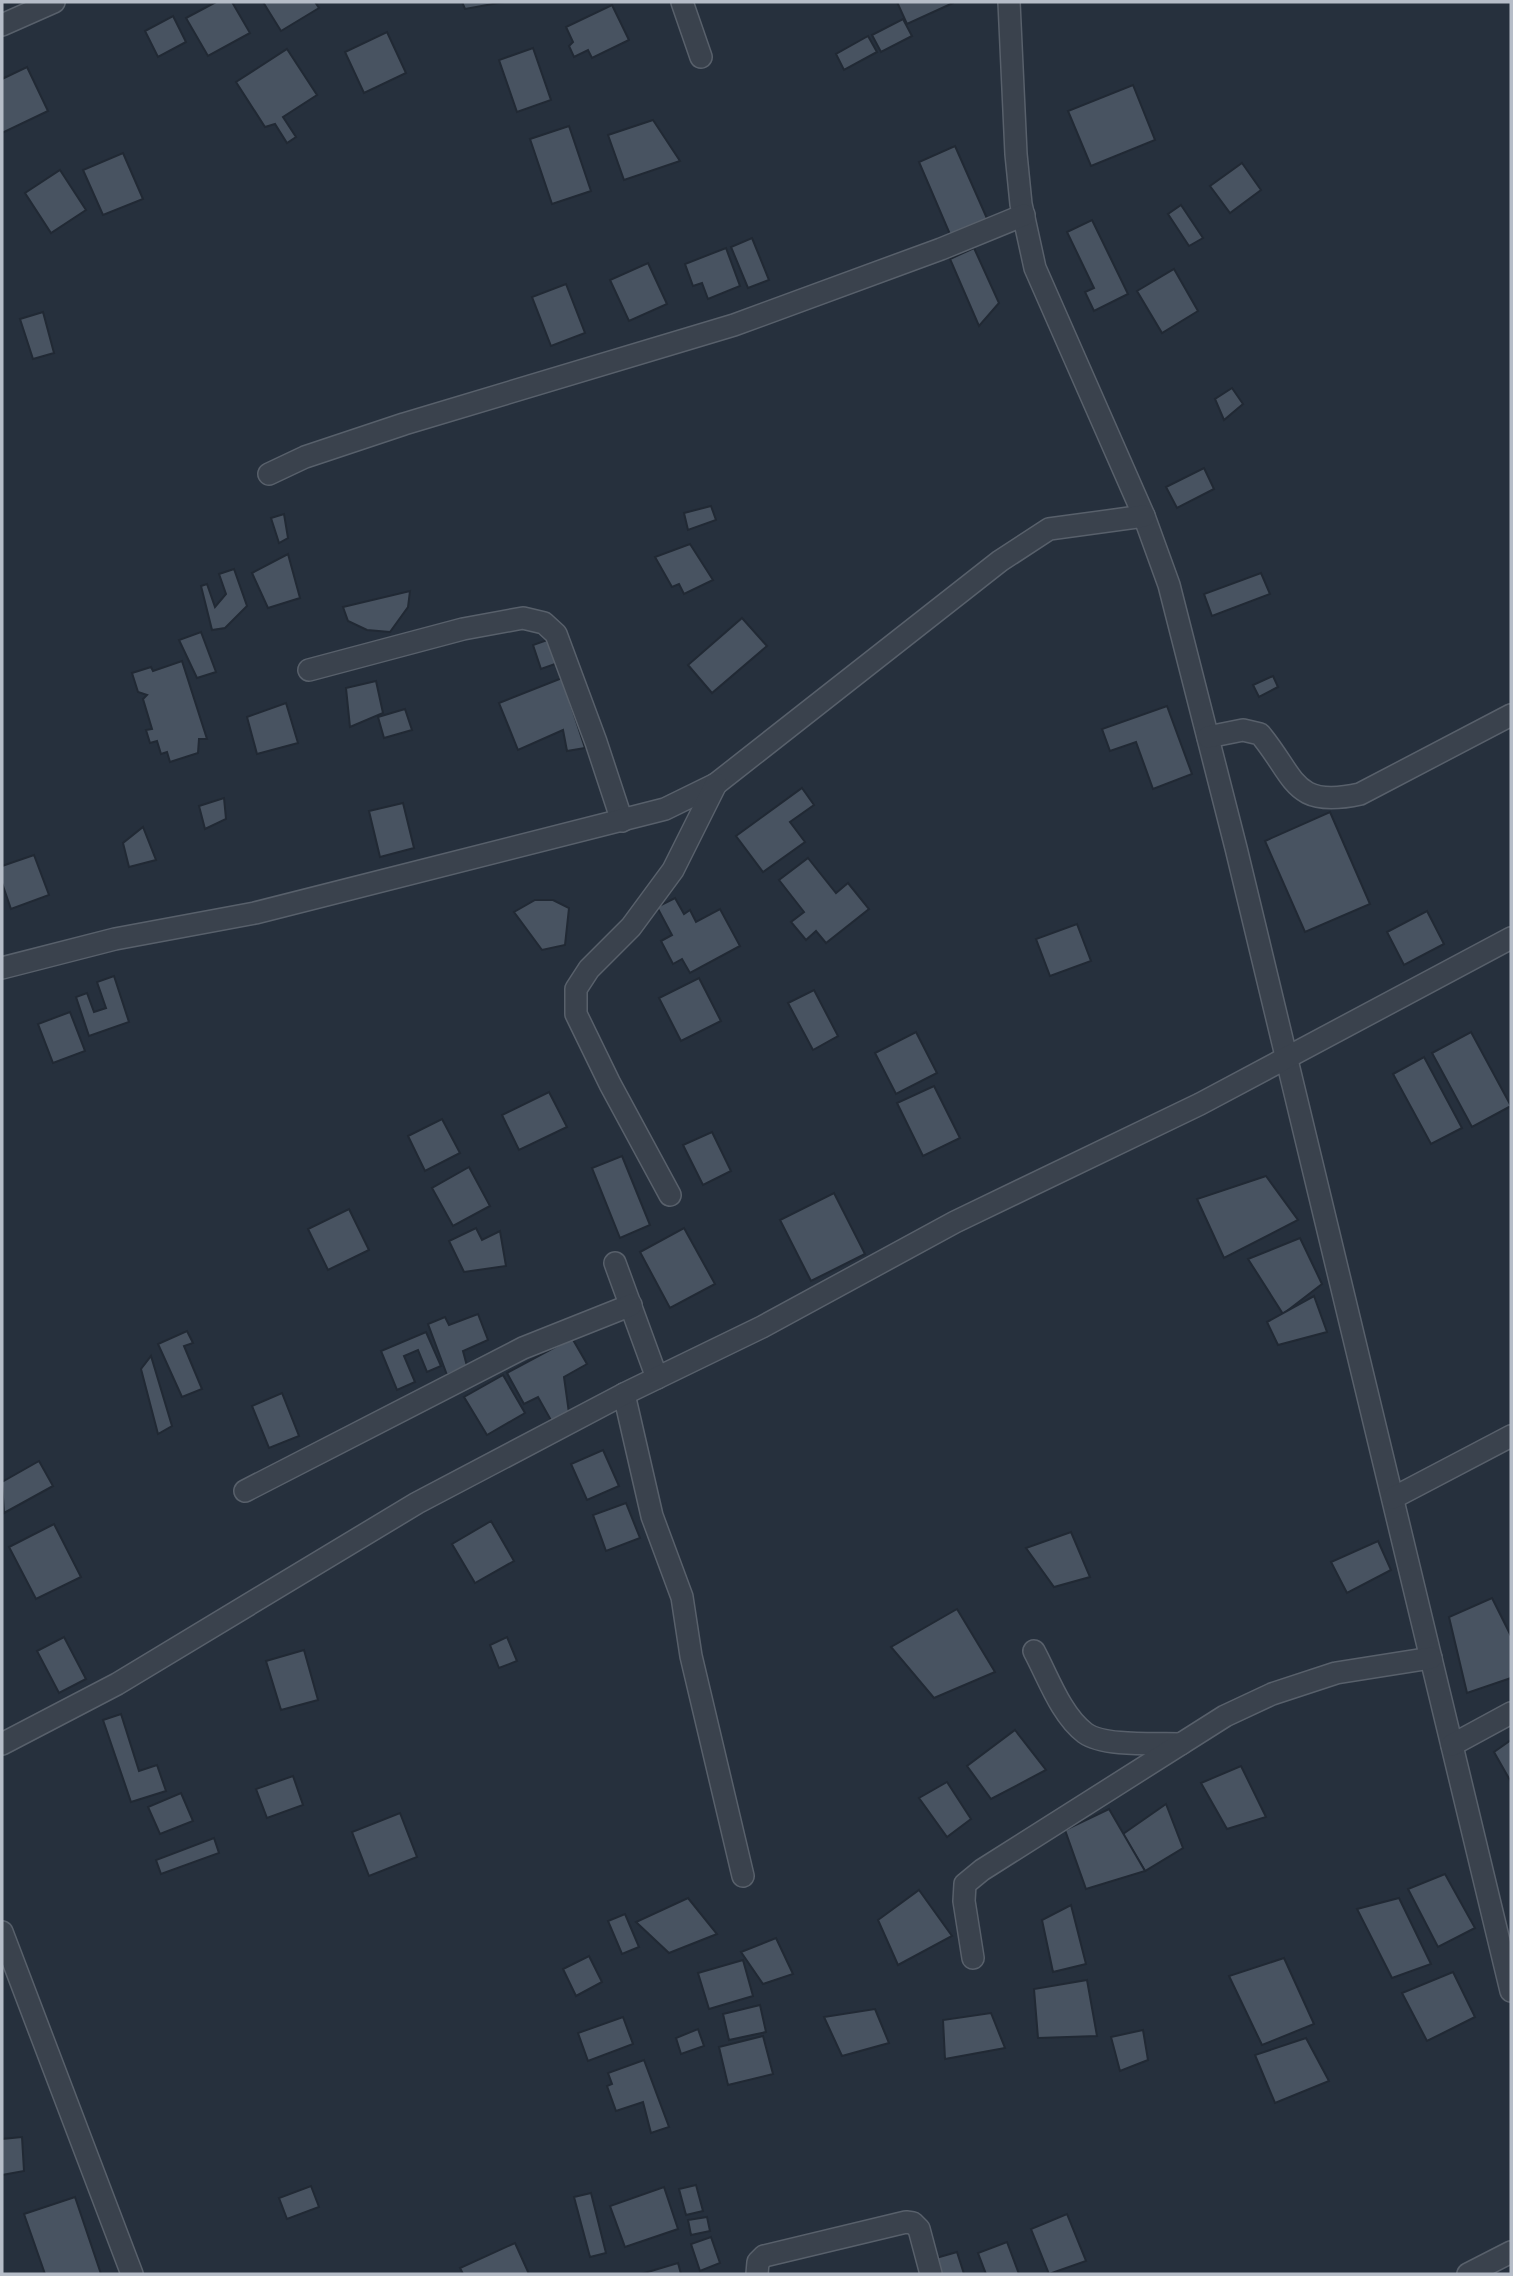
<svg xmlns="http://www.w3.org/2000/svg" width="1513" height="2276" viewBox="0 0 1513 2276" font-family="'PT Sans',sans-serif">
<rect width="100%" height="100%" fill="#26303d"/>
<!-- building -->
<g fill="#485361" stroke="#212934" stroke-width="2">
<path d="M216,2H232L250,33L208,56L186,18Z"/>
<path d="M263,2H315L319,8L281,31Z"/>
<path d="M462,2H504L465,9Z"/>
<path d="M897,2H953V3L907,24Z"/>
<path d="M612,5L629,40L592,58L588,50L574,57L569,46L573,42L566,27Z"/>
<path d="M173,16L186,42L158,57L145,31Z"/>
<path d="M903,19L912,36L881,52L872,35Z"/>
<path d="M387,32L406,73L364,93L345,52Z"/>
<path d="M868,36L877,52L844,70L836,54Z"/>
<path d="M533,48L551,100L517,112L499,60Z"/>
<path d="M287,49L317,95L283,117L296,137L287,143L275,124L265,127L236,82Z"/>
<path d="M27,67L48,111L2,133V79Z"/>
<path d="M1133,85L1155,140L1091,166L1068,111Z"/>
<path d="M653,120L680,161L624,180L608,135Z"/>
<path d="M569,126L591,191L552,204L530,139Z"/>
<path d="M955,146L989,223L952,239L919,162Z"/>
<path d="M123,153L143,199L103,215L83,170Z"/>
<path d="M1242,163L1261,190L1230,213L1210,186Z"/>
<path d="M60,170L86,210L51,233L25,193Z"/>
<path d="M1181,205L1203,238L1189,246L1168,214Z"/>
<path d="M1092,220L1128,294L1094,311L1085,292L1094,288L1067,232Z"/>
<path d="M752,238L769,280L748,288L731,247Z"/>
<path d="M726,248L740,286L708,299L702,283L693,286L685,264Z"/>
<path d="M974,248L999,303L979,326L950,259Z"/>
<path d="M648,263L667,304L629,321L610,280Z"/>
<path d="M1174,269L1198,311L1162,333L1137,291Z"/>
<path d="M566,284L585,333L551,346L532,297Z"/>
<path d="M43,312L54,353L33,359L20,319Z"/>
<path d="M1232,388L1243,404L1224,420L1215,399Z"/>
<path d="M1204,468L1214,489L1177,508L1166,487Z"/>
<path d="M711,506L716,520L688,530L684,513Z"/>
<path d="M284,514L288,538L279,543L271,518Z"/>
<path d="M690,544L713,580L684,594L679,584L672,587L655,557Z"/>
<path d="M288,554L300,598L268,608L252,573Z"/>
<path d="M234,569L247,606L225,628L212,630L201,586L207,584L215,607L226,594L219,574Z"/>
<path d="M1261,573L1270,594L1212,616L1204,594Z"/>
<path d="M410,591L408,607L390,632L367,630L348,621L343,607Z"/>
<path d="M742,618L767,646L712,693L688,665Z"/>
<path d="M201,632L216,672L197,678L179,640Z"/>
<path d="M550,639L558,663L541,669L533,645Z"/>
<path d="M182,661L207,739H199L198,753L170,762L167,752L161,754L157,741L150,743L146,730L152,729L143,699L147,695L138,692L132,673L151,667L153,671Z"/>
<path d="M1273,676L1278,687L1259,697L1253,685Z"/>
<path d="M562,678L585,748L567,751L563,730L518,750L499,703Z"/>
<path d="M376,681L383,713L350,727L346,688Z"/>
<path d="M286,703L298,743L257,754L247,717Z"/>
<path d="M1167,706L1192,774L1153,789L1136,742L1110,751L1102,729Z"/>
<path d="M405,709L412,730L384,738L378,717Z"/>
<path d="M802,788L814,805L790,822L805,842L763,872L736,836Z"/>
<path d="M224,798L226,819L205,829L199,806Z"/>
<path d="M403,803L414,848L380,857L369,811Z"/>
<path d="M1330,812L1370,904L1305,932L1265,841Z"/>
<path d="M143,827L156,860L129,867L123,843Z"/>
<path d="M34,855L49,895L11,909L2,883V866Z"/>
<path d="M808,858L836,893L848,883L869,909L826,943L816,931L806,940L791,922L804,912L779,880Z"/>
<path d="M675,898L684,914L690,910L696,922L720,909L740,946L690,973L682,959L673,964L661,941L672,935L657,907Z"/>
<path d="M535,900H553L569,908L565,945L542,950L514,912Z"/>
<path d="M1427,911L1444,944L1404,965L1387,932Z"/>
<path d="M1077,924L1091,961L1050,976L1036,939Z"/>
<path d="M114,976L129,1022L89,1036L76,997L87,993L94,1012L106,1008L97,982Z"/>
<path d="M699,978L721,1021L681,1041L659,998Z"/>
<path d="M814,990L838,1036L813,1050L788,1003Z"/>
<path d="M70,1012L85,1051L53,1063L38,1024Z"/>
<path d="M916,1032L937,1073L896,1094L875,1053Z"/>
<path d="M1471,1032L1511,1106L1472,1127L1432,1053Z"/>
<path d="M1424,1057L1462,1128L1431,1144L1393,1074Z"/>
<path d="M934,1086L960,1138L923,1156L897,1103Z"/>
<path d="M549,1092L567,1127L519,1150L502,1115Z"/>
<path d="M442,1119L460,1153L425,1171L408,1136Z"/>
<path d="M712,1132L731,1171L703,1185L683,1145Z"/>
<path d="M622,1156L650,1225L620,1238L592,1168Z"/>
<path d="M469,1167L490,1206L453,1226L432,1188Z"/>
<path d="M1266,1176L1298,1220L1224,1258L1197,1199Z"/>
<path d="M834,1193L865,1254L811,1281L780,1220Z"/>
<path d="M349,1209L369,1250L328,1270L308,1229Z"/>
<path d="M476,1228L482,1240L500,1231L506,1266L464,1272L449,1241Z"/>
<path d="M684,1228L715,1284L670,1308L640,1252Z"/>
<path d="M1300,1238L1322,1284L1283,1314L1248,1259Z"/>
<path d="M1314,1296L1327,1332L1278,1345L1267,1322Z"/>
<path d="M478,1314L488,1340L463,1351L467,1366L447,1375L428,1324L445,1317L449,1325Z"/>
<path d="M187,1331L193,1343L184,1346L202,1389L182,1397L158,1344Z"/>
<path d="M426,1332L441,1366L427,1372L418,1350L404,1356L415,1382L397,1390L381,1351Z"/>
<path d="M572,1338L587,1364L564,1377L569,1413L552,1422L538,1397L524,1404L507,1373Z"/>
<path d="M151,1356L172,1426L158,1434L141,1369Z"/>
<path d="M503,1375L525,1413L487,1435L464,1397Z"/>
<path d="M282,1393L299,1436L269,1448L252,1406Z"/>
<path d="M603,1450L619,1486L587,1500L571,1464Z"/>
<path d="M39,1461L53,1486L4,1513L2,1482Z"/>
<path d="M626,1503L640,1538L606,1551L593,1515Z"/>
<path d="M491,1521L514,1561L475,1583L452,1544Z"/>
<path d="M54,1524L81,1577L36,1599L9,1547Z"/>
<path d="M1071,1532L1090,1577L1054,1587L1026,1548Z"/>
<path d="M1378,1541L1391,1570L1347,1593L1331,1562Z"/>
<path d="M1492,1598L1511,1636V1678L1467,1693L1449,1617Z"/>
<path d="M957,1609L995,1672L934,1698L891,1647Z"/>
<path d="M64,1637L86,1679L59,1693L37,1651Z"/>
<path d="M507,1637L517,1661L499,1668L490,1645Z"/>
<path d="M304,1650L318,1700L281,1710L266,1661Z"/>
<path d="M121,1714L139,1771L157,1765L166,1791L131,1802L103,1720Z"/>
<path d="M1015,1730L1046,1770L991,1799L967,1766Z"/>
<path d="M1511,1740V1782L1494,1752Z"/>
<path d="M1241,1766L1266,1817L1227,1829L1201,1783Z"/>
<path d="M293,1776L303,1805L267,1818L256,1789Z"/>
<path d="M947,1782L971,1819L947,1837L919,1798Z"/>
<path d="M181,1793L193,1821L160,1834L148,1807Z"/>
<path d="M1166,1804L1183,1848L1145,1871L1123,1834Z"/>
<path d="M1109,1809L1145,1871L1086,1889L1065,1830Z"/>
<path d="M400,1813L417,1857L369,1876L352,1832Z"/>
<path d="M214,1838L219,1853L161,1874L156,1860Z"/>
<path d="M1445,1874L1475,1928L1438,1947L1408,1889Z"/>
<path d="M919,1890L952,1936L898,1965L878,1920Z"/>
<path d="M688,1898L717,1934L669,1953L636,1922Z"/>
<path d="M1399,1898L1431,1964L1392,1978L1357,1909Z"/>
<path d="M1071,1905L1086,1964L1053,1972L1042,1920Z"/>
<path d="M625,1914L639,1947L622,1954L608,1921Z"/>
<path d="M776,1938L793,1974L763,1984L741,1952Z"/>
<path d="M589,1956L602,1982L576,1996L563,1969Z"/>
<path d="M1284,1958L1314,2024L1262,2045L1229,1976Z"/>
<path d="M743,1960L753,1996L709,2009L698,1973Z"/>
<path d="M1453,1972L1475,2017L1427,2041L1402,1993Z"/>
<path d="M1087,1980L1097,2036L1038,2038L1034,1989Z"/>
<path d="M760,2005L766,2032L729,2040L723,2014Z"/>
<path d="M875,2009L889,2043L842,2056L824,2017Z"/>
<path d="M991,2013L1005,2048L945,2059L943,2020Z"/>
<path d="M623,2017L633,2044L588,2061L578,2033Z"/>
<path d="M698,2029L704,2046L681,2054L676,2038Z"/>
<path d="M1143,2030L1148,2060L1120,2071L1111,2037Z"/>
<path d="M763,2036L773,2074L728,2085L719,2047Z"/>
<path d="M1306,2038L1329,2081L1275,2103L1255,2055Z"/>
<path d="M644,2060L669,2127L651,2133L643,2102L616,2111L607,2086L612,2084L608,2073Z"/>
<path d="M22,2137L24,2171L2,2175V2139Z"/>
<path d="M696,2185L703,2211L686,2215L679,2189Z"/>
<path d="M311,2186L319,2207L287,2219L279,2198Z"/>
<path d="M664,2187L678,2229L625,2247L610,2206Z"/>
<path d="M591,2193L606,2253L590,2257L574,2197Z"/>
<path d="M75,2197L101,2274H45L24,2214Z"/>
<path d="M1067,2214L1086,2261L1049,2274L1031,2229Z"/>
<path d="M707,2217L710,2231L691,2235L688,2220Z"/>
<path d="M711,2237L720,2263L700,2271L691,2244Z"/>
<path d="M1007,2242L1019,2274H986L978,2253Z"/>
<path d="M515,2243L529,2274H463L460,2268Z"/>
<path d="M957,2252L964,2274H941L936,2258Z"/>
<path d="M678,2263L681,2274H641Z"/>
</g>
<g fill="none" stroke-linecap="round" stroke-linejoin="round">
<defs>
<g id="minor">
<path d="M682,2L701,57"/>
<path d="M1009,2L1016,154L1021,204L1035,268L1144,516L1169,585L1236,848L1511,1991"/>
<path d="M2,25L54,2"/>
<path d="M269,474L305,457L404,424L734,325L941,249L1024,215"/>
<path d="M309,670L463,629L523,618L544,623L556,634L596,742L622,821"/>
<path d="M1208,737L1243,730L1260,734C1296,777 1292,809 1360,794L1511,715"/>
<path d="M2,968L115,939L255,913L665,809L716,784L1000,561L1049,529L1144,516"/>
<path d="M670,1195L610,1084L576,1014V989L589,969L631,927L673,870L716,784"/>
<path d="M615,1263L657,1378"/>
<path d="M624,1394L652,1516L682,1597L691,1656L743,1876"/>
<path d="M245,1491L523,1348L631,1305"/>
<path d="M1393,1498L1511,1436"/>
<path d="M1034,1651C1048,1677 1061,1715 1085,1733C1104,1747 1158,1743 1181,1744"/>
<path d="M2,1744L117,1684L417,1503L624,1394L762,1327L955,1222L1200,1104L1511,938"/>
<path d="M1452,1745L1511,1713"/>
<path d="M2,1932L132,2274"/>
<path d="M973,1958L964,1901L965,1884L982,1870L1225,1716L1272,1694L1336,1673L1431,1658"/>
<path d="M757,2274L758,2262L764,2256L906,2222L913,2223L919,2229L931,2274"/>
<path d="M1468,2274L1511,2252"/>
</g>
</defs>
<!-- minor casing -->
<use href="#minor" stroke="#58606b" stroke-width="24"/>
<!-- minor -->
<use href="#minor" stroke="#3a424d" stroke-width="21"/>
</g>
<!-- border -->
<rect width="1513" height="2276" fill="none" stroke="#b6bdc8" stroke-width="7"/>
</svg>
